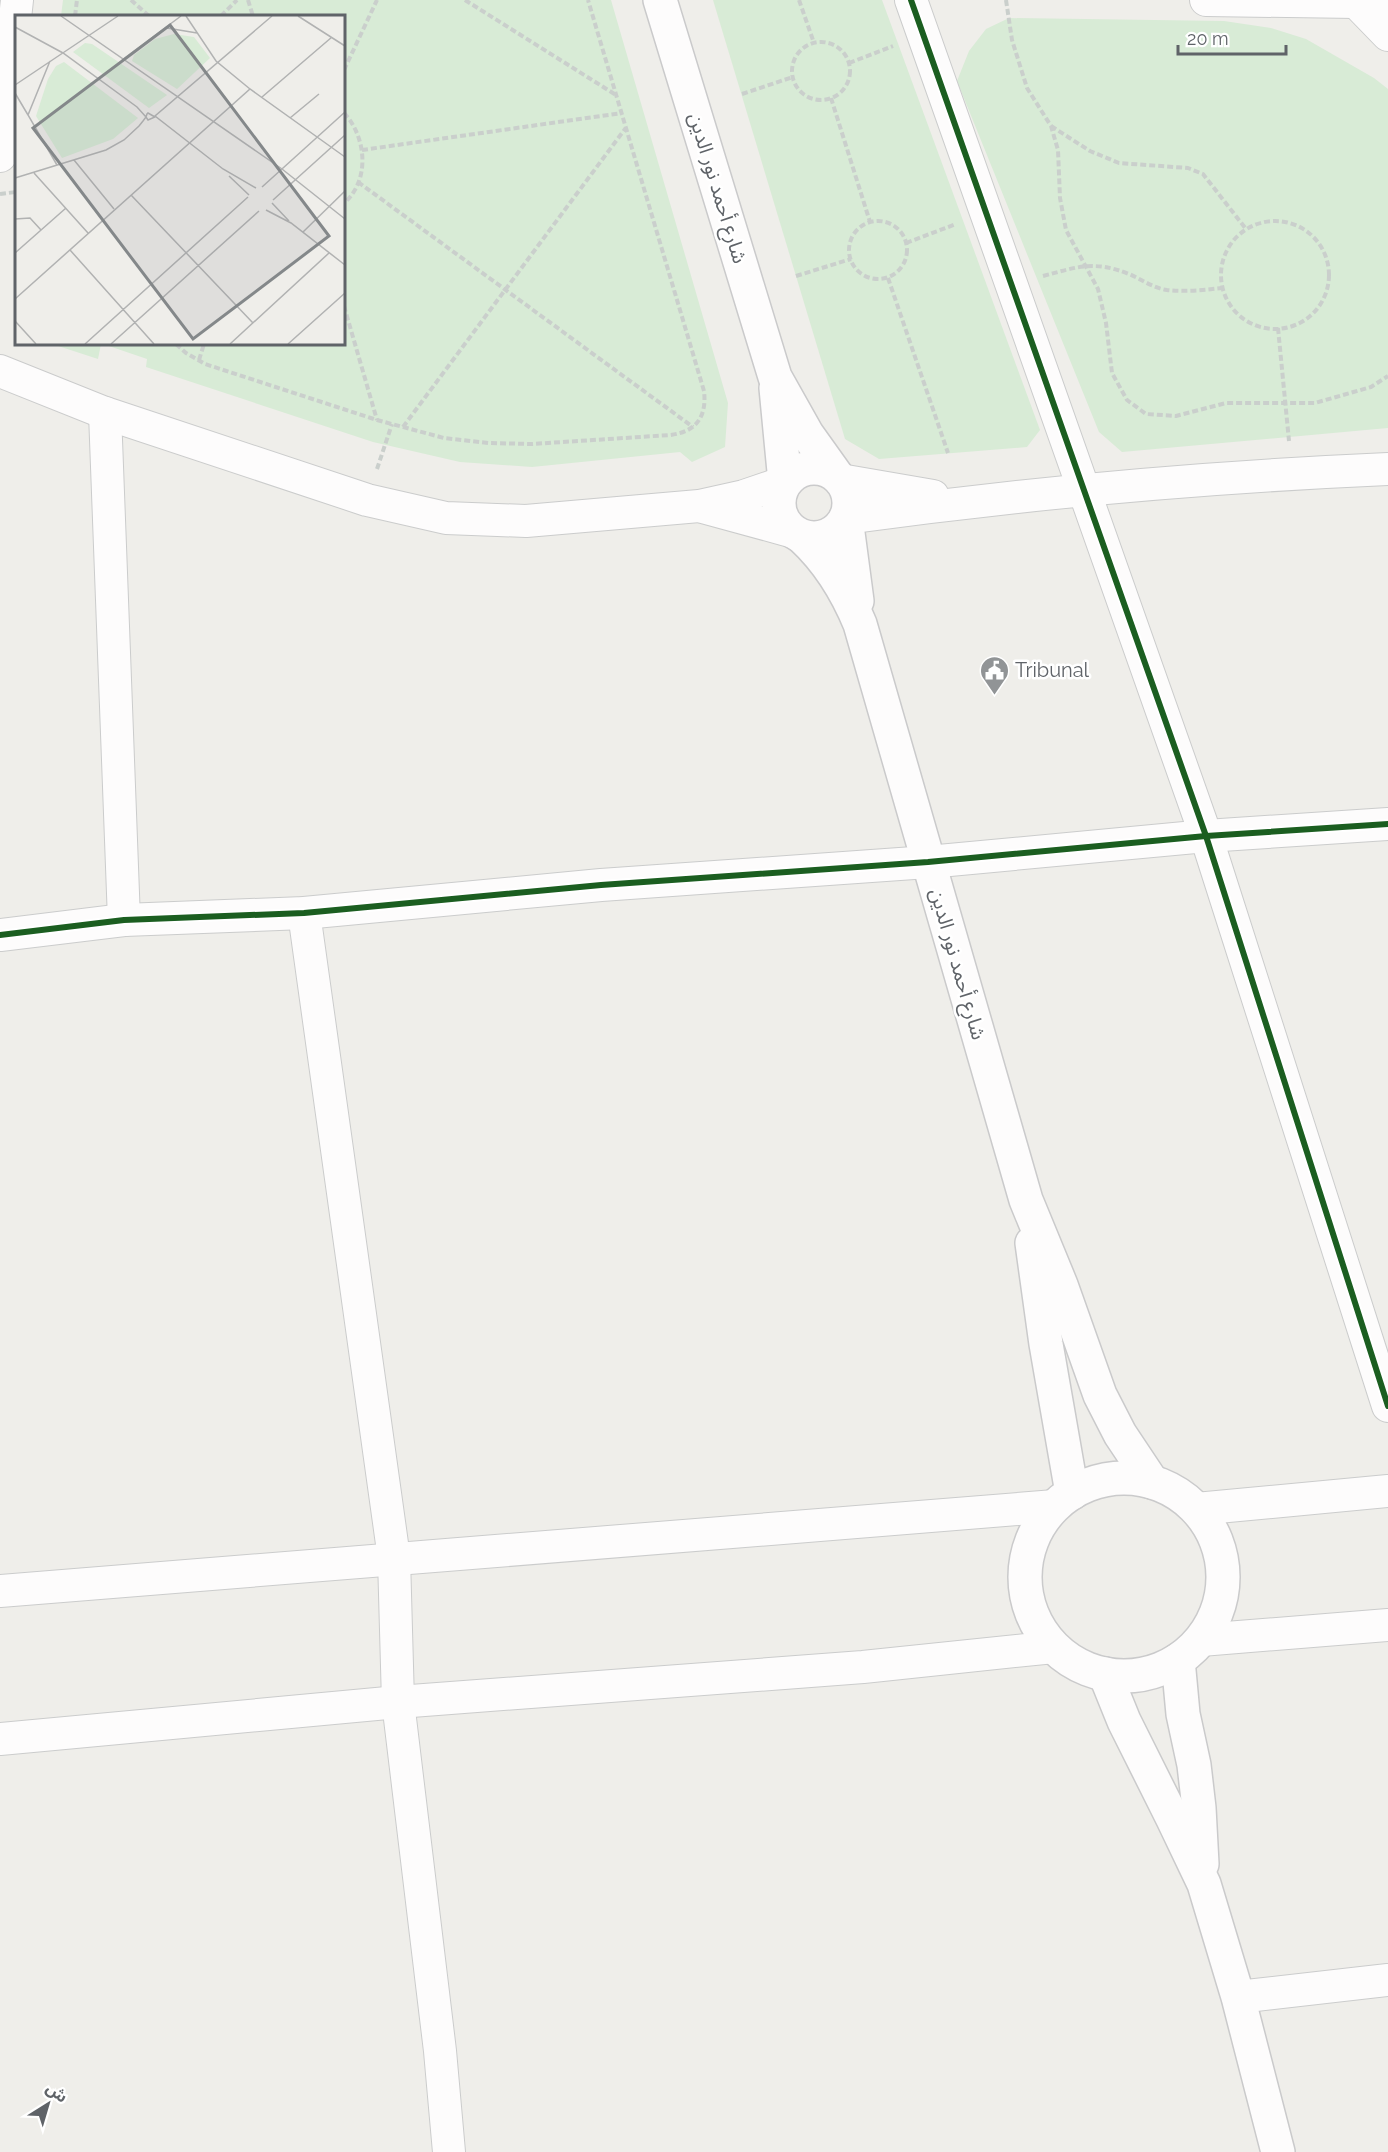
<svg xmlns="http://www.w3.org/2000/svg" width="1388" height="2152" viewBox="0 0 1388 2152" font-family="Raleway,'Noto Sans Arabic',sans-serif">
<rect width="100%" height="100%" fill="#efeeea"/>
<!-- green -->
<g fill="#d8ebd6">
<path d="M63,0H611L728,403L725,447L692,462L680,452L532,467L460,462L373,442L146,367L147,359L103,344H344V16H61Z"/>
<path d="M713,0H882L1040,430L1027,447L879,459L845,439Z"/>
<path d="M1009,18L1224,21L1271,28L1306,39L1374,78L1388,89V428L1122,452L1099,432L957,81L969,51L986,29Z"/>
<path d="M52,344H101L98,359Z"/>
</g>
<g fill="none" stroke-linecap="round" stroke-linejoin="round">
<defs>
<g id="street">
<path d="M911,0L1206,836L1388,1406"/>
<path d="M1206,0L1356,2L1387,0"/>
<path d="M1356,2L1388,35"/>
<path d="M0,156L17,0"/>
<path d="M0,371L105,413L367,500L446,518L526,521L699,506L744,496L785,482"/>
<path d="M105,413L124,920"/>
<path d="M840,480L933,496"/>
<path d="M703,507L794,532"/>
<path d="M846,518C1026,493 1206,477 1388,469"/>
<path d="M304,913L394,1558L398,1702L440,2051L449,2152"/>
<path d="M0,935L124,920L304,913L601,885L928,862L1206,836L1388,824"/>
<path d="M1196,1509L1388,1491"/>
<path d="M0,1591L1055,1506"/>
<path d="M1201,1640L1388,1625"/>
<path d="M0,1739L398,1702L863,1667L1054,1647"/>
<path d="M1238,1997L1388,1980"/>
</g>
<g id="secondary">
<path d="M660,0L775,377L807,434L837,476"/>
<path d="M776,388L785,482"/>
<circle cx="814" cy="503" r="35"/>
<path d="M846,518L857,601"/>
<path d="M802,537C829,562 846,590 860,624L1026,1200L1061,1285L1100,1395L1120,1434L1152,1482"/>
<path d="M1032,1243L1046,1344L1072,1493"/>
<circle cx="1124" cy="1577" r="99"/>
<path d="M1178,1660L1183,1714L1194,1765L1199,1808L1202,1864"/>
<path d="M1105,1674L1124,1721L1173,1819L1204,1884L1238,1997L1278,2152"/>
</g>
</defs>
<!-- street casing -->
<use href="#street" stroke="#cbcccc" stroke-width="34"/>
<!-- secondary casing -->
<use href="#secondary" stroke="#cacacb" stroke-width="36"/>
<!-- path -->
<g stroke="#cacfcc" stroke-width="4" stroke-dasharray="6 3" stroke-linecap="butt">
<path d="M131,0L149,16"/>
<path d="M248,0L253,16"/>
<path d="M465,0L616,95"/>
<path d="M799,0L814,43"/>
<path d="M1006,0L1012,40L1027,88L1051,126L1058,150L1060,198L1066,230L1098,289L1106,323L1112,373L1127,400L1146,414L1176,416L1226,403H1315L1371,387L1388,376"/>
<path d="M75,16L77,0"/>
<path d="M221,16L237,0"/>
<circle cx="821" cy="71" r="29"/>
<path d="M849,63L893,46"/>
<path d="M344,70L377,0"/>
<path d="M742,94L793,77"/>
<path d="M831,98L870,222"/>
<path d="M344,113C366,136 371,180 344,203"/>
<path d="M1051,126L1090,151L1119,163L1188,168L1203,174L1246,229"/>
<path d="M362,150L622,113"/>
<path d="M358,182L693,427"/>
<path d="M0,194L16,192"/>
<circle cx="1275" cy="275" r="54"/>
<circle cx="878" cy="250" r="29"/>
<path d="M906,243L956,224"/>
<path d="M796,276L851,259"/>
<path d="M1043,276C1077,267 1094,260 1129,274C1141,279 1153,288 1167,290C1185,292 1204,290 1222,288"/>
<path d="M888,278L948,453"/>
<path d="M344,306L377,420"/>
<path d="M1278,328L1289,441"/>
<path d="M176,344L186,353L205,364L377,420L444,438L489,443L532,444L670,435C696,432 707,417 704,391L588,0"/>
<path d="M199,360L204,344"/>
<path d="M403,427L625,129"/>
<path d="M377,469L392,424"/>
</g>
<!-- street -->
<use href="#street" stroke="#fdfcfc" stroke-width="32"/>
<!-- secondary -->
<use href="#secondary" stroke="#fdfcfc" stroke-width="33"/>
<defs>
<g id="cycleway">
<path d="M911,0L1206,836L1388,1406"/>
<path d="M0,935L124,920L304,913L601,885L928,862L1206,836L1388,824"/>
</g>
</defs>
<!-- cycleway casing -->
<use href="#cycleway" stroke="#fff" stroke-width="10"/>
<!-- cycleway -->
<use href="#cycleway" stroke="#1b5e20" stroke-width="6"/>
</g>
<!-- icons -->
<defs>
<symbol id="civic-pin" viewBox="-11 -11 22 30"><path d="M0 17L-7.5 6A9.5 9.5 0 1 1 7.5 6Z" fill="#919496" stroke="#fff"/><path d="M-.6-6.5H3V-4.5H.6V-3L4-1V1h2V6H-6V1h2V-1L-.6-3ZM-1.2 2.5V6h2.4V2.5Z" fill="#fff"/></symbol>
</defs>
<g fill-rule="evenodd">
<use href="#civic-pin" x="978" y="654" width="33" height="45"/>
</g>
<g text-anchor="middle" dominant-baseline="central" stroke-width="5" stroke-linejoin="round" paint-order="stroke">
<!-- street labels -->
<g font-size="20" fill="#5f6368" stroke="#fff">
<text transform="translate(718 188) rotate(73)">شارع أحمد نور الدين</text>
<text transform="translate(958 964) rotate(74)">شارع أحمد نور الدين</text>
</g>
<!-- poi labels -->
<g font-size="20" fill="#5f6368" stroke="#fff" text-anchor="start">
<text x="1015" y="670">Tribunal</text>
</g>
</g>
<!-- overview -->
<g transform="translate(15 15)">
<rect width="330" height="330" fill="#efeeea"/>
<path d="M159,19L179,22L195,43L162,74L117,46L119,40L140,24ZM70,28L77,29L152,80L134,93L58,37ZM49,47L123,103L98,124L47,143L21,101L33,64L41,51Z" fill="#d8ebd6"/>
<path fill="none" stroke="#b1b2b2" stroke-width="1.5" d="M46,1L267,154L330,204M171,1L201,46L235,74M283,1L330,31M0,12L48,38L122,92L131,102L133,105L140,102L133,98L132,99L131,102L128,106L124,111L109,125L91,135L0,163M152,13L182,18M107,45L166,1M35,46L13,100L42,150M0,70L103,1M0,78L13,100M247,82L317,22M275,103L304,79M59,145L99,194M19,158L73,218M214,161L234,180M247,172L330,97M241,173L208,154L140,101L257,1M116,180L238,308M258,185L330,120M257,188L274,206M251,195L276,208L330,250M0,204L15,203L26,215M288,217L330,176M55,235L139,329M0,238L51,193M0,284L235,74L330,142M0,306L21,329M70,329L233,182M96,329L244,196M215,329L314,238M273,329L330,278"/>
<path fill="#84888a" fill-opacity="0.15" stroke="#84888a" stroke-width="3" d="M155,10L314,221L178,324L18,113Z"/>
<rect width="330" height="330" fill="none" stroke="#5f6368" stroke-width="3"/>
</g>
<!-- north arrow -->
<g transform="translate(48 2104) rotate(37)" stroke="#ffffff" stroke-width="4.5" paint-order="stroke">
<path d="M0-4.5L10 22L0 15L-10 22Z" fill="#5f6368"/>
<text y="-9" font-size="16" font-weight="bold" text-anchor="middle" fill="#5f6368">ش</text>
</g>
<!-- scale -->
<path d="M1178 45v9h108v-9" fill="none" stroke="#5f6368" stroke-width="3"/>
<text x="1187" y="45" font-size="18" fill="#5f6368" stroke="#ffffff" stroke-width="4.5" paint-order="stroke">20 m</text>
</svg>
